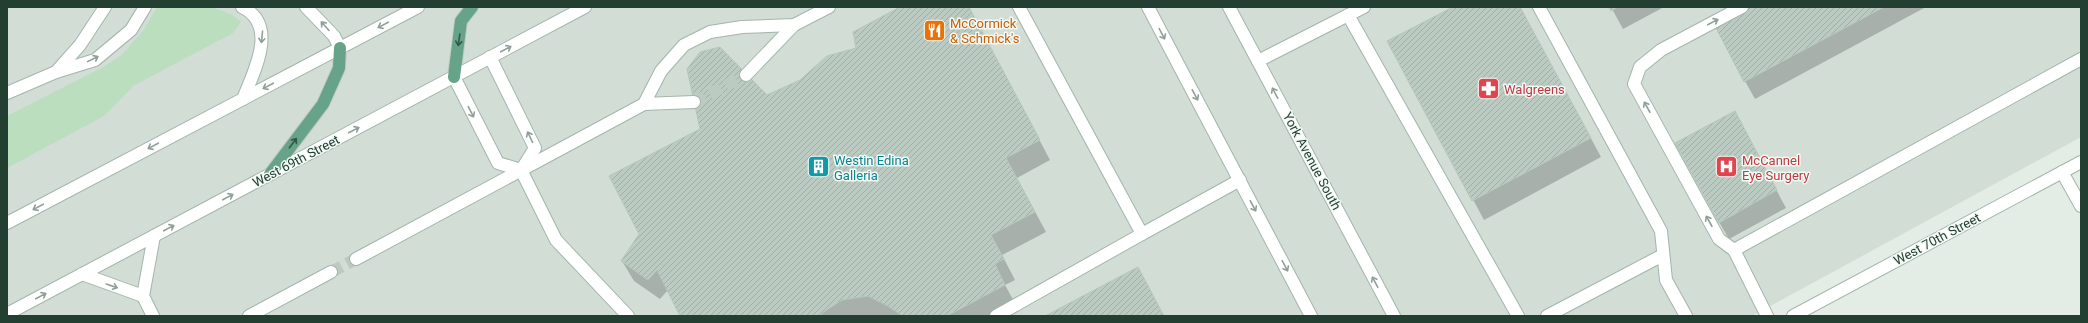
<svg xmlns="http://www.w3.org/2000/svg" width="2088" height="323" viewBox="0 0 2088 323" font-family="Roboto,sans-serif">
<defs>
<pattern id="building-hatch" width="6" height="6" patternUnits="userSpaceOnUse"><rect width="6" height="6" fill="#bbcbc1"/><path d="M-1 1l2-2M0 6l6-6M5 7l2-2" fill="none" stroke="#a0afa6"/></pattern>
</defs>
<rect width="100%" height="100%" fill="#e3ede6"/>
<!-- built -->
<path fill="#d1ddd5" d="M7,7H2081V137L1752,316H7Z"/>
<!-- green -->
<path fill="#bbdebe" d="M157,7C186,7 219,1 241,22L233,33L133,86L104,116L7,168V116L105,66L122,55L143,31Z"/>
<!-- shadow -->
<g fill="#0003">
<path d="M902,7H969L1050,160L1017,178L1046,232L1002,255L1015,280L1005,285L1016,305L996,316H681L668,290L660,299L634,281L622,261L767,96L800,81L858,49Z"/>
<path d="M1455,7H1520L1601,157L1484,220L1388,41Z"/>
<path d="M1611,7H1664L1623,29Z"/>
<path d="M1749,7H1926L1755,99L1745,81Z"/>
<path d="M1744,130L1786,208L1729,239L1719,222Z"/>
</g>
<!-- building -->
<g fill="url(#building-hatch)" stroke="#b5c7bc">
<path d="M900,7H969L1040,140L1006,158L1035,212L991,235L1004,259L995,264L1005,285L947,316H903L888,306L868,296L842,300L822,313L821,316H680L657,270L648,280L621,261L639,234L609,176L700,129L687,69L700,52L720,47L767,95L800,80L827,56L856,48L853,32Z"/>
<path d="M1453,7H1520L1591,138L1472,201L1387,41Z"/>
<path d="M1609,7H1618L1611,11Z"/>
<path d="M1747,7H1884L1744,82L1714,24Z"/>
<path d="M1735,111L1777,190L1719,223L1675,143Z"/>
<path d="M1138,267L1164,316H1045Z"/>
</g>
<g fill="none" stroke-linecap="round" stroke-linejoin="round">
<!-- minor-tunnel -->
<g stroke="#bccac2" stroke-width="12" stroke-dasharray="12 6" stroke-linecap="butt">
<path d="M694,102L746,75"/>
<path d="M331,272L356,259"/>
</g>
<defs>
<g id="minor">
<path d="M242,7C279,25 254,71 243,99"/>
<path d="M306,7L334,36L340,48"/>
<path d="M1019,7L1142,234L1240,180"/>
<path d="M1148,7L1311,316"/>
<path d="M1229,7L1394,316"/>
<path d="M1539,7L1661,231L1666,280L1686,316"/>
<path d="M1348,15L1518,316"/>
<path d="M490,57L535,148L522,169"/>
<path d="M1258,61L1364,7"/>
<path d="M56,72L95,60L131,30L145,7"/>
<path d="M746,75L794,25"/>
<path d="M454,77L498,163L521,170L556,240L628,316"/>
<path d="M7,93L56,72L80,45L105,7"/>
<path d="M644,104L694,102"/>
<path d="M2062,172L2081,206"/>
<path d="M7,223L418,7"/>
<path d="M1734,250L1719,239L1634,84L1640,67L1661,50L1742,7"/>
<path d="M356,259L644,104L661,71L684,45L710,32L742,27L794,25L829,7"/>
<path d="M82,274L143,296"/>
<path d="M7,314L585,7"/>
<path d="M153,316L143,296L154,236"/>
<path d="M249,316L331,272"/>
<path d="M996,316L1142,234"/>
<path d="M1547,316L1663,255"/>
<path d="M1767,316L1734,250L2081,59"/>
<path d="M1793,316L2081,162"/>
</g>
<g id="major">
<path d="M454,77L461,21L472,7"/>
<path d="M270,174L323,104L339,68L340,48"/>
</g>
</defs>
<!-- minor casing -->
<use href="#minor" stroke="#a5b5ac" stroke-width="14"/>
<!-- major casing -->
<use href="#major" stroke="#c1c9c5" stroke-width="14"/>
<!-- minor -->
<use href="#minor" stroke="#fff" stroke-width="12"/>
<!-- major -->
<use href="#major" stroke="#66a388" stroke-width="12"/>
</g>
<!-- one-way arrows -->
<defs><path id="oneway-shaft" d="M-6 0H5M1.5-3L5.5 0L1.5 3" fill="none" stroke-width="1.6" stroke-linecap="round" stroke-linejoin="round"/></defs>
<g stroke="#909f98">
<use href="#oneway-shaft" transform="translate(1713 22) rotate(-28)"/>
<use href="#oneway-shaft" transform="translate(383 25) rotate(152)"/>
<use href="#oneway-shaft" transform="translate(325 26) rotate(-132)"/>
<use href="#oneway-shaft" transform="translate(1162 34) rotate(62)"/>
<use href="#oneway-shaft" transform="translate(262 37) rotate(95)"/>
<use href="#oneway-shaft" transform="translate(506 49) rotate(-28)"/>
<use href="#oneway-shaft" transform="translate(93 59) rotate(-26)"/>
<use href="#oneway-shaft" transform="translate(268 86) rotate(152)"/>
<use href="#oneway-shaft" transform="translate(1275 93) rotate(-118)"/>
<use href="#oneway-shaft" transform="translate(1195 95) rotate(62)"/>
<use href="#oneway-shaft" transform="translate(1647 107) rotate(-119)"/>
<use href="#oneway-shaft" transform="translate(471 112) rotate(63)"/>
<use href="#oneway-shaft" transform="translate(354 130) rotate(-28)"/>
<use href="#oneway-shaft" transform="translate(530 137) rotate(-116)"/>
<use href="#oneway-shaft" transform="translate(153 146) rotate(152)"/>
<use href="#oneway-shaft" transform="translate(228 197) rotate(-28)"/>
<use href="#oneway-shaft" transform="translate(1253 206) rotate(62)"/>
<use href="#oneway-shaft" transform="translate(38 207) rotate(152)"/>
<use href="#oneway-shaft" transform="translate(1709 221) rotate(-119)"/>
<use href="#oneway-shaft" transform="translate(169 228) rotate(-28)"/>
<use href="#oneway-shaft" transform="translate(1285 266) rotate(62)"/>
<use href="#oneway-shaft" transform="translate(1375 282) rotate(-118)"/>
<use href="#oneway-shaft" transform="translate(112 286) rotate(19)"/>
<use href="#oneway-shaft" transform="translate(41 296) rotate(-28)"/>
</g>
<g stroke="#335847">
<use href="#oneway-shaft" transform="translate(459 40) rotate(98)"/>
<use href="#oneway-shaft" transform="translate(293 143) rotate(-53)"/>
</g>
<!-- icons -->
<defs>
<symbol id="restaurant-square" viewBox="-11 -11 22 22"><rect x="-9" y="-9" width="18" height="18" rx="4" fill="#e8710a" stroke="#f3f9f5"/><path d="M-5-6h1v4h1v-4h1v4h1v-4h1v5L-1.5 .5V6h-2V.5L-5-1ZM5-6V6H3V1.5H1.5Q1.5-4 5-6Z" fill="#fff"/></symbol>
<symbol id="pharmacy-square" viewBox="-11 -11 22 22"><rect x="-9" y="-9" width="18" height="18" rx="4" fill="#e0444e" stroke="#f3f9f5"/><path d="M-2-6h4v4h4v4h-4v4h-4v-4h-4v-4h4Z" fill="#fff"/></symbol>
<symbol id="building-square" viewBox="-11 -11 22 22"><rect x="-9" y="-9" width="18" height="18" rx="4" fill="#0f9aa8" stroke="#f3f9f5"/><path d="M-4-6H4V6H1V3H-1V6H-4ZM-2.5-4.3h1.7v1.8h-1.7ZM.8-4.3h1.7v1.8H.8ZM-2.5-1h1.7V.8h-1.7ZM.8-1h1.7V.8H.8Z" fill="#fff"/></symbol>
<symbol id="hospital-square" viewBox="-11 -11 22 22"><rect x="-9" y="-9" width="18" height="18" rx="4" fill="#e0444e" stroke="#f3f9f5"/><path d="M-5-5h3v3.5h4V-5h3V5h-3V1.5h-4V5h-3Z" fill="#fff"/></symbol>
</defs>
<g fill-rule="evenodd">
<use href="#restaurant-square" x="922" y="18" width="25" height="25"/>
<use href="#pharmacy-square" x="1476" y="76" width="25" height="25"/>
<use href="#building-square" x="806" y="154" width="25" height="25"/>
<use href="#hospital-square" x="1714" y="154" width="25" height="25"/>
</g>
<g text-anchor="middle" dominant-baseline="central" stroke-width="3" stroke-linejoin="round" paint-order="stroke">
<!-- food labels -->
<g font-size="13" fill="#c56008" stroke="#f3f9f5" text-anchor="start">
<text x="950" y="23">McCormick<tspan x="950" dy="15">&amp; Schmick's</tspan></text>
</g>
<!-- health labels -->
<g font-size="13" fill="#be3a42" stroke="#f3f9f5" text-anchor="start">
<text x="1504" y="89">Walgreens</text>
<text x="1742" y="160">McCannel<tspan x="1742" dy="15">Eye Surgery</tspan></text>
</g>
<!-- culture labels -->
<g font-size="13" fill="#0d838f" stroke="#f3f9f5" text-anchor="start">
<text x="834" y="160">Westin Edina<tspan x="834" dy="15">Galleria</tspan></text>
</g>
<!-- street labels -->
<g font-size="13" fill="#223f31" stroke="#f3f9f5">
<text transform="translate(296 161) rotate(-28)">West 69th Street</text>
<text transform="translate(1312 161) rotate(62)">York Avenue South</text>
<text transform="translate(1937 239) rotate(-28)">West 70th Street</text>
</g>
</g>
<!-- border -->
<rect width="2088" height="323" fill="none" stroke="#223f31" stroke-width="16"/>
</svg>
